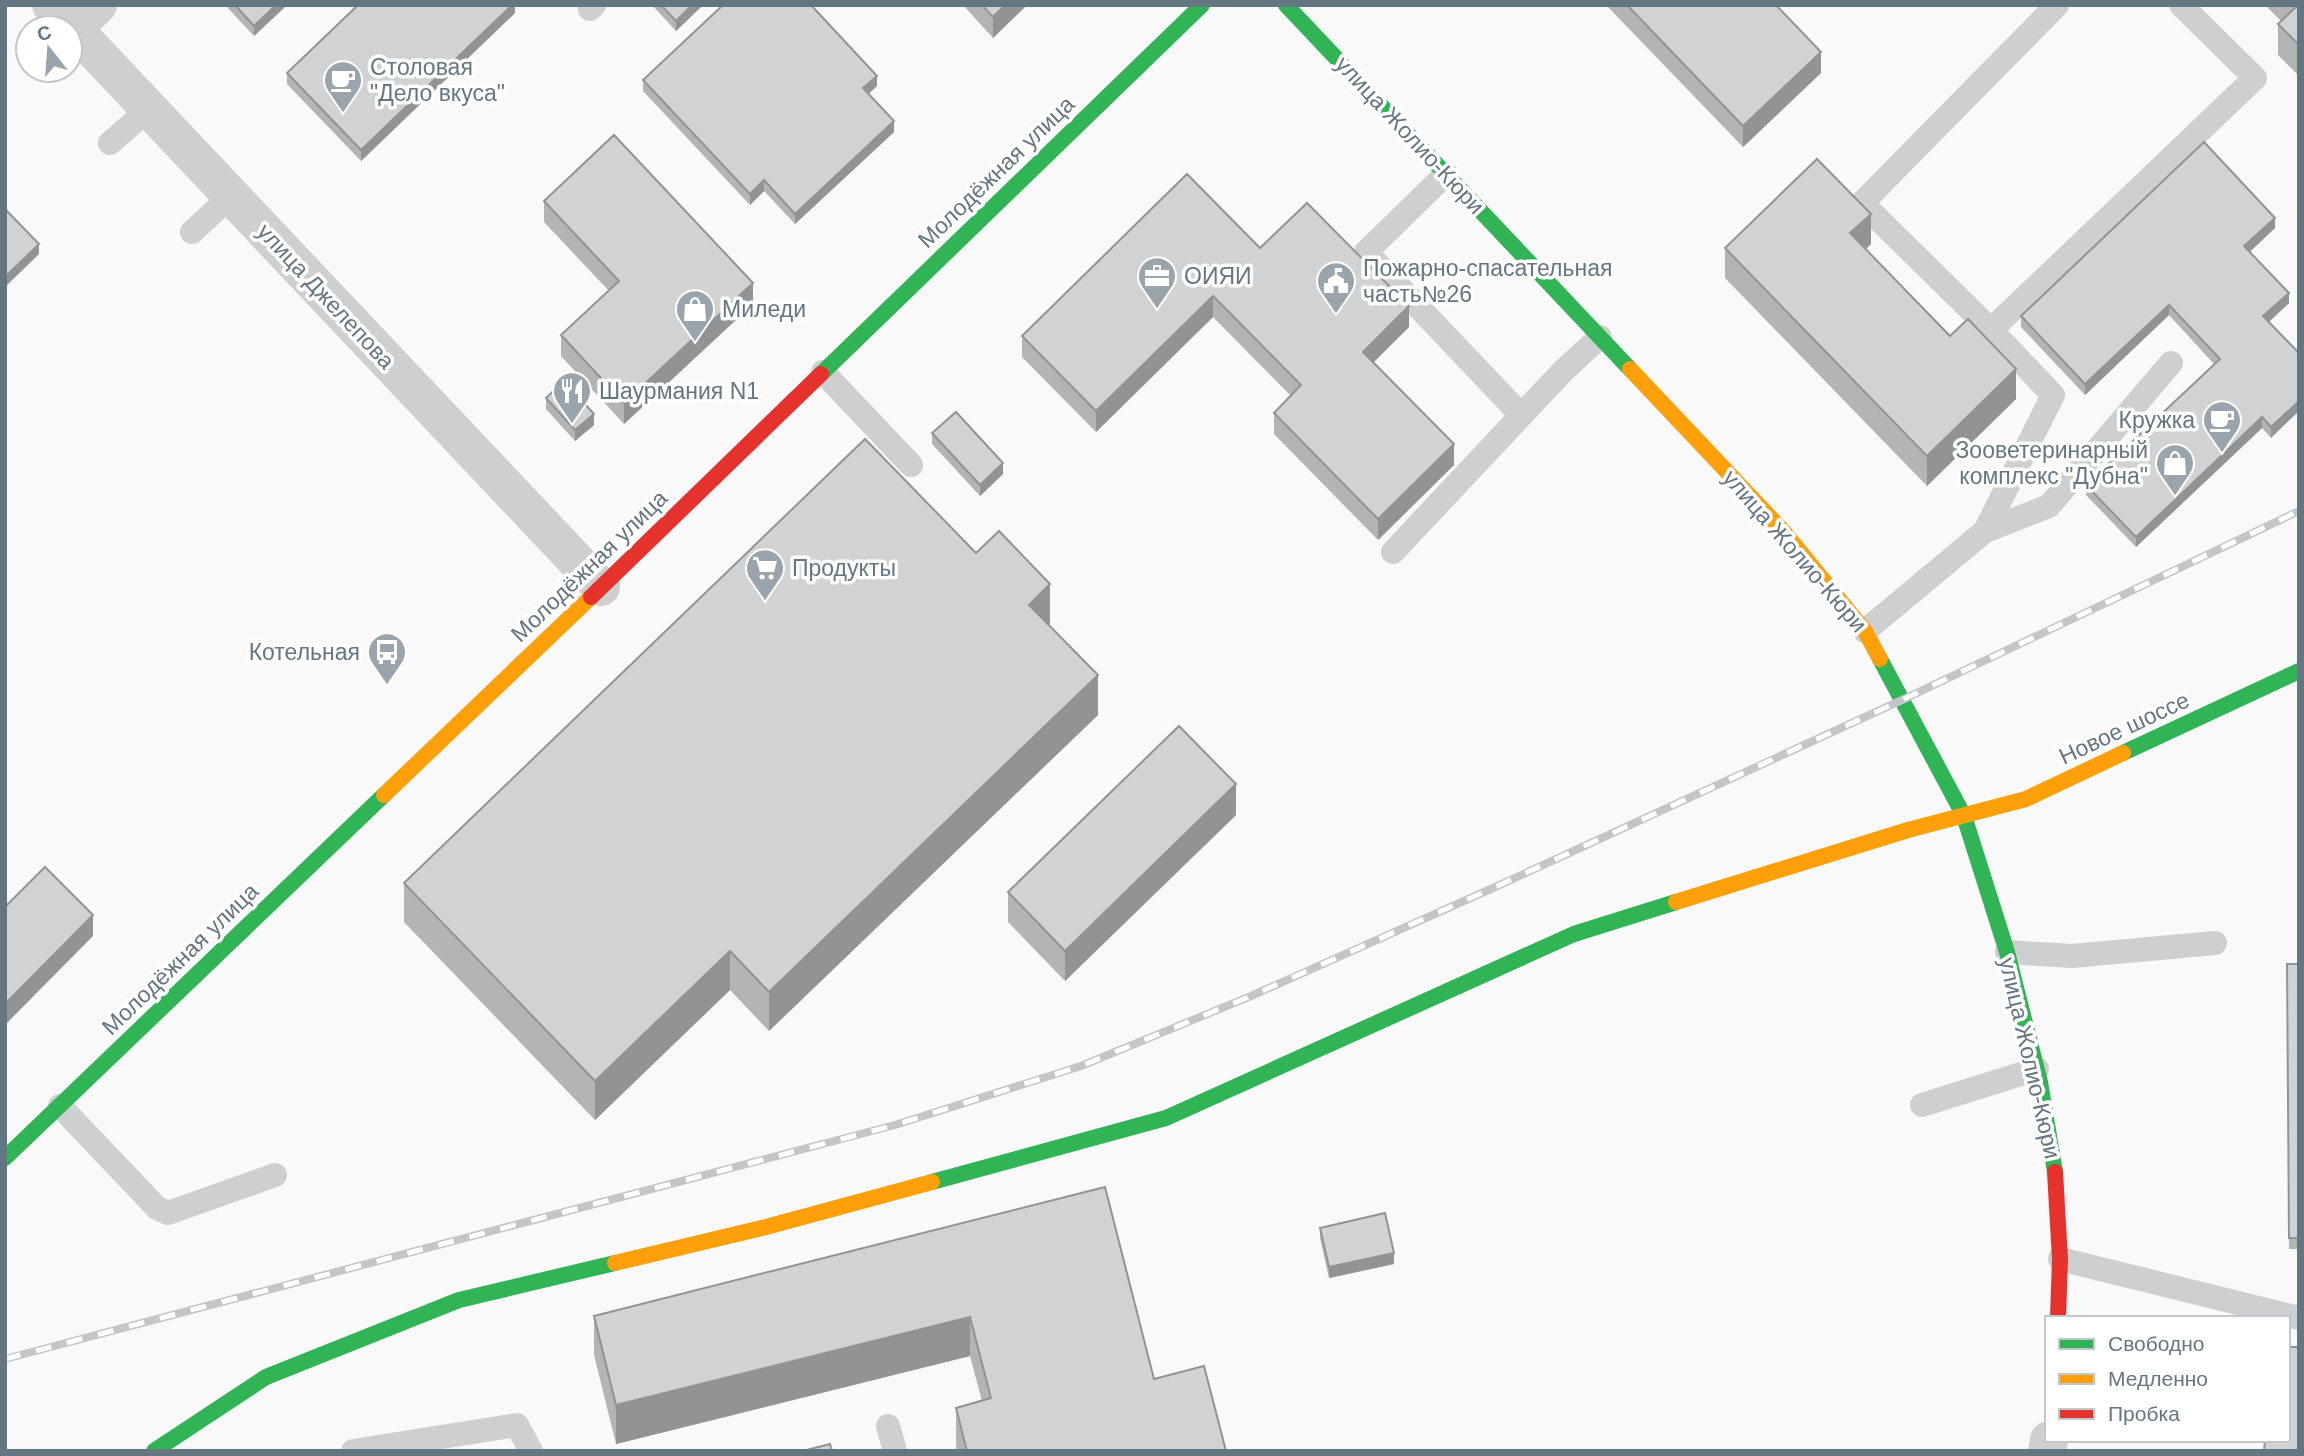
<svg xmlns="http://www.w3.org/2000/svg" width="2304" height="1456" viewBox="0 0 2304 1456" font-family="Arial,sans-serif">
<rect width="100%" height="100%" fill="#f9f9f9"/>
<g fill="none" stroke-linecap="round" stroke-linejoin="round">
<!-- lane -->
<g stroke="#cecfd0" stroke-width="24">
<path d="M590,9L594,5"/>
<path d="M110,143L149,109"/>
<path d="M1446,174L1366,252L1521,415"/>
<path d="M192,232L231,196"/>
<path d="M1991,330L1862,203L2057,5"/>
<path d="M823,372L911,465"/>
<path d="M1985,531L2049,506L2171,363"/>
<path d="M1393,552L1563,371L1600,337"/>
<path d="M1865,631L1985,531L2053,395L1991,330L2255,78L2181,5"/>
<path d="M2007,952L2072,956L2215,943"/>
<path d="M1922,1105L2037,1069"/>
<path d="M60,1106L157,1208L168,1213L275,1175"/>
<path d="M2060,1259L2299,1318"/>
<path d="M888,1426L895,1451"/>
<path d="M353,1451L517,1425L531,1451"/>
</g>
<!-- street -->
<g stroke="#cecfd0" stroke-width="38">
<path d="M51,5L601,587"/>
<path d="M73,29L98,5"/>
<path d="M2047,1451L2049,1440"/>
</g>
<!-- fast -->
<g stroke="#30b455" stroke-width="16">
<path d="M1286,5L1630,369"/>
<path d="M821,374L1202,5"/>
<path d="M1880,659L1964,816L2007,952L2040,1082L2055,1172"/>
<path d="M2123,753L2299,671"/>
<path d="M5,1158L384,795"/>
<path d="M932,1182L1166,1118L1574,934L1676,902"/>
<path d="M154,1451L266,1377L459,1300L615,1263"/>
</g>
<!-- slow -->
<g stroke="#ff9f0a" stroke-width="16">
<path d="M1630,369L1784,532L1865,631L1880,659"/>
<path d="M384,795L591,597"/>
<path d="M1676,902L1908,830L2026,799L2123,753"/>
<path d="M615,1263L766,1227L932,1182"/>
</g>
<!-- jam -->
<g stroke="#e5322d" stroke-width="16">
<path d="M591,597L821,374"/>
<path d="M2055,1172L2060,1259L2058,1318"/>
</g>
<defs>
<path id="rail" d="M5,1359L895,1125L1081,1066L1251,996L1493,888L1902,700L2299,511"/>
</defs>
<!-- rail casing -->
<use href="#rail" stroke="#c3c5c6" stroke-width="8"/>
<!-- rail -->
<use href="#rail" stroke="#fff" stroke-width="5" stroke-dasharray="16" stroke-linecap="butt"/>
</g>
<!-- wall -->
<g fill="#b3b5b5">
<path d="M225,5H287L254,36Z"/>
<path d="M515,5V13L361,161L287,84V73Z"/>
<path d="M652,5H703L676,31Z"/>
<path d="M963,5H1027L993,38Z"/>
<path d="M1606,5H1776L1821,73L1743,147Z"/>
<path d="M2265,5H2299V76L2278,55V24L2281,21Z"/>
<path d="M643,80L877,86L868,94L894,132L795,224L764,191L750,205L643,91Z"/>
<path d="M544,201L753,304L624,424L561,356V335L609,291L544,222Z"/>
<path d="M2275,228L2250,252L2289,303L2269,322L2299,353L2271,438L2262,428L2136,547L2086,495V485L2214,364L2169,315L2085,395L2021,327V316Z"/>
<path d="M1871,244L1866,249L1950,336L2016,399L1927,486L1725,278V248Z"/>
<path d="M1260,248L1409,327L1373,362L1454,465L1378,540L1274,434V413L1291,396L1213,317L1096,432L1022,357V336Z"/>
<path d="M546,398L594,425L575,441L546,409Z"/>
<path d="M932,433L1003,474L980,496L932,444Z"/>
<path d="M976,553L1050,623L1049,625L1098,715L769,1031L730,990L595,1120L404,922V883Z"/>
<path d="M1236,815L1065,981L1008,922V892Z"/>
<path d="M2287,964H2299V1249H2289Z"/>
<path d="M1105,1187L1154,1379L1226,1451H957L956,1447V1408L982,1401L970,1356L616,1444L594,1355V1316Z"/>
<path d="M1320,1228L1394,1264L1329,1278L1320,1238Z"/>
</g>
<!-- shaded-wall -->
<g fill="#929394">
<path d="M276,5H287L254,36V26Z"/>
<path d="M512,5H515V13L361,161V150Z"/>
<path d="M692,5H703L676,31V21Z"/>
<path d="M1005,5H1027L993,38V17Z"/>
<path d="M1821,52V73L1743,147V126Z"/>
<path d="M877,76V86L863,99V88Z"/>
<path d="M894,121V132L795,224V214Z"/>
<path d="M764,180V191L750,205V194Z"/>
<path d="M1871,214V244L1850,264V233Z"/>
<path d="M2275,218V228L2244,257V246Z"/>
<path d="M39,244V254L5,287V277Z"/>
<path d="M753,283V304L624,424V403Z"/>
<path d="M2289,293V303L2263,327V316Z"/>
<path d="M1213,296V317L1096,432V411Z"/>
<path d="M2169,305V315L2085,395V384Z"/>
<path d="M1409,306V327L1363,373V352Z"/>
<path d="M2016,369V399L1927,486V456Z"/>
<path d="M2299,401V411L2271,438V427Z"/>
<path d="M594,414V425L575,441V430Z"/>
<path d="M2262,417V428L2136,547V537Z"/>
<path d="M1454,444V465L1378,540V519Z"/>
<path d="M1003,463V474L980,496V485Z"/>
<path d="M1050,584V623L1029,644V605Z"/>
<path d="M1098,675V715L769,1031V992Z"/>
<path d="M1236,784V815L1065,981V951Z"/>
<path d="M93,915V936L5,1025V1004Z"/>
<path d="M730,951V990L595,1120V1081Z"/>
<path d="M1394,1253V1264L1329,1278V1267Z"/>
<path d="M970,1317V1356L616,1444V1405Z"/>
</g>
<!-- building -->
<g fill="#d0d2d3" stroke="#929394" stroke-width="2">
<path d="M235,5H276L254,26Z"/>
<path d="M358,5H512L361,150L287,73Z"/>
<path d="M661,5H692L676,21Z"/>
<path d="M723,5H811L877,76L863,88L894,121L795,214L764,180L750,194L643,80Z"/>
<path d="M982,5H1005L993,17Z"/>
<path d="M1627,5H1776L1821,52L1743,126Z"/>
<path d="M2295,5H2299V45L2278,24L2296,7Z"/>
<path d="M614,135L753,283L624,403L561,335L619,281L544,201Z"/>
<path d="M2204,142L2275,218L2244,246L2289,293L2263,316L2299,353V401L2271,427L2262,417L2136,537L2086,485L2220,359L2169,305L2085,384L2021,316Z"/>
<path d="M1817,159L1871,214L1850,233L1950,336L1968,319L2016,369L1927,456L1725,248Z"/>
<path d="M1187,174L1260,248L1307,203L1409,306L1363,352L1454,444L1378,519L1274,413L1301,385L1213,296L1096,411L1022,336Z"/>
<path d="M5,209L39,244L5,277Z"/>
<path d="M564,381L594,414L575,430L546,398Z"/>
<path d="M956,412L1003,463L980,485L932,433Z"/>
<path d="M865,439L976,553L999,531L1050,584L1029,605L1098,675L769,992L730,951L595,1081L404,883Z"/>
<path d="M1179,726L1236,784L1065,951L1008,892Z"/>
<path d="M45,867L93,915L5,1004V907Z"/>
<path d="M2287,964H2299V1238H2289Z"/>
<path d="M1105,1187L1154,1379L1204,1366L1226,1451H967L956,1408L991,1398L970,1317L616,1405L594,1316Z"/>
<path d="M1385,1213L1394,1253L1329,1267L1320,1228Z"/>
<path d="M2288,1347H2299V1451H2264L2265,1440H2288Z"/>
<path d="M830,1444L832,1451H803Z"/>
</g>
<!-- icons -->
<defs>
<symbol id="cafe-pin" viewBox="-11 -11 22 30"><path d="M0 17L-7.5 6A9.5 9.5 0 1 1 7.5 6Z" fill="#99a4ac" stroke="#fff"/><path d="M-5.5-4.5H6V0H3Q3 3.5 0 3.5H-2.5Q-5.5 3.5-5.5 0ZM3-3.2v2h1.7v-2ZM-6 4.5H4V6H-6Z" fill="#fff"/></symbol>
<symbol id="office-pin" viewBox="-11 -11 22 30"><path d="M0 17L-7.5 6A9.5 9.5 0 1 1 7.5 6Z" fill="#99a4ac" stroke="#fff"/><path d="M-6-3h4V-5.5h4V-3h4V5H-6ZM-1-4.5V-3h2v-1.5ZM-6 0V1H6V0Z" fill="#fff"/></symbol>
<symbol id="civic-pin" viewBox="-11 -11 22 30"><path d="M0 17L-7.5 6A9.5 9.5 0 1 1 7.5 6Z" fill="#99a4ac" stroke="#fff"/><path d="M-.6-6.5H3V-4.5H.6V-3L4-1V1h2V6H-6V1h2V-1L-.6-3ZM-1.2 2.5V6h2.4V2.5Z" fill="#fff"/></symbol>
<symbol id="shop-pin" viewBox="-11 -11 22 30"><path d="M0 17L-7.5 6A9.5 9.5 0 1 1 7.5 6Z" fill="#99a4ac" stroke="#fff"/><path d="M-5-2.5h2.3a2.7 3.5 0 0 1 5.4 0H5L5.5 6h-11ZM-1.5-2.5h3a1.5 2.3 0 0 0-3 0Z" fill="#fff"/></symbol>
<symbol id="restaurant-pin" viewBox="-11 -11 22 30"><path d="M0 17L-7.5 6A9.5 9.5 0 1 1 7.5 6Z" fill="#99a4ac" stroke="#fff"/><path d="M-5-6h1v4h1v-4h1v4h1v-4h1v5L-1.5 .5V6h-2V.5L-5-1ZM5-6V6H3V1.5H1.5Q1.5-4 5-6Z" fill="#fff"/></symbol>
<symbol id="supermarket-pin" viewBox="-11 -11 22 30"><path d="M0 17L-7.5 6A9.5 9.5 0 1 1 7.5 6Z" fill="#99a4ac" stroke="#fff"/><path d="M-6-5.5h2.5l.6 2H6L4.5 2H-2.5L-4.4-4H-6ZM-1.5 3.2a1.3 1.3 0 1 0 .1 0ZM3 3.2a1.3 1.3 0 1 0 .1 0Z" fill="#fff"/></symbol>
<symbol id="bus-pin" viewBox="-11 -11 22 30"><path d="M0 17L-7.5 6A9.5 9.5 0 1 1 7.5 6Z" fill="#99a4ac" stroke="#fff"/><path d="M-5-6H5V4H4V6H2V4H-2V6H-4V4H-5ZM-3.5-4V0h7V-4ZM-3.5 1.2v1.5H-2V1.2ZM2 1.2v1.5H3.5V1.2Z" fill="#fff"/></symbol>
</defs>
<g fill-rule="evenodd">
<use href="#cafe-pin" x="321" y="58" width="44" height="60"/>
<use href="#office-pin" x="1135" y="254" width="44" height="60"/>
<use href="#civic-pin" x="1314" y="259" width="44" height="60"/>
<use href="#shop-pin" x="673" y="287" width="44" height="60"/>
<use href="#restaurant-pin" x="550" y="369" width="44" height="60"/>
<use href="#cafe-pin" x="2200" y="398" width="44" height="60"/>
<use href="#shop-pin" x="2153" y="441" width="44" height="60"/>
<use href="#supermarket-pin" x="743" y="546" width="44" height="60"/>
<use href="#bus-pin" x="365" y="630" width="44" height="60"/>
</g>
<g text-anchor="middle" dominant-baseline="central" stroke-width="7" stroke-linejoin="round" paint-order="stroke">
<!-- poi labels -->
<g font-size="23" fill="#657683" stroke="#fff" text-anchor="start">
<text x="370" y="67">Столовая<tspan x="370" dy="26">"Дело вкуса"</tspan></text>
<text x="1363" y="268">Пожарно-спасательная<tspan x="1363" dy="26">часть№26</tspan></text>
<text x="1184" y="276">ОИЯИ</text>
<text x="722" y="309">Миледи</text>
<text x="599" y="391">Шаурмания N1</text>
<text x="2195" y="420" text-anchor="end">Кружка</text>
<text x="2148" y="450" text-anchor="end">Зооветеринарный<tspan x="2148" dy="26">комплекс "Дубна"</tspan></text>
<text x="792" y="568">Продукты</text>
<text x="360" y="652" text-anchor="end">Котельная</text>
</g>
<!-- street labels -->
<g font-size="23" fill="#657683" stroke="#fff">
<text transform="translate(1410 135) rotate(47)">улица Жолио-Кюри</text>
<text transform="translate(996 172) rotate(-44)">Молодёжная улица</text>
<text transform="translate(326 296) rotate(47)">улица Джелепова</text>
<text transform="translate(1795 551) rotate(49)">улица Жолио-Кюри</text>
<text transform="translate(589 566) rotate(-44)">Молодёжная улица</text>
<text transform="translate(2124 728) rotate(-25)">Новое шоссе</text>
<text transform="translate(180 959) rotate(-44)">Молодёжная улица</text>
<text transform="translate(2030 1058) rotate(77)">улица Жолио-Кюри</text>
</g>
</g>
<!-- border -->
<rect width="2304" height="1456" fill="none" stroke="#657683" stroke-width="14"/>
<!-- legend -->
<rect x="2045" y="1316" width="245" height="126" fill="#ffffff" stroke="#c1c8cd" stroke-width="2"/>
<rect x="2059" y="1339" width="35" height="10" fill="#30b455" stroke="#c1c8cd" stroke-width="2"/>
<text x="2108" y="1351" font-size="21" fill="#657683">Свободно</text>
<rect x="2059" y="1374" width="35" height="10" fill="#ff9f0a" stroke="#c1c8cd" stroke-width="2"/>
<text x="2108" y="1386" font-size="21" fill="#657683">Медленно</text>
<rect x="2059" y="1409" width="35" height="10" fill="#e5322d" stroke="#c1c8cd" stroke-width="2"/>
<text x="2108" y="1421" font-size="21" fill="#657683">Пробка</text>
<!-- north arrow -->
<g transform="translate(49 49) rotate(343)"><circle r="33" fill="#ffffff" stroke="#c1c8cd" stroke-width="2"/>
<path d="M0-5L12 26L0 18L-12 26Z" fill="#99a4ac"/>
<text y="-10" font-size="19" font-weight="bold" text-anchor="middle" fill="#657683">С</text>
</g>
</svg>
